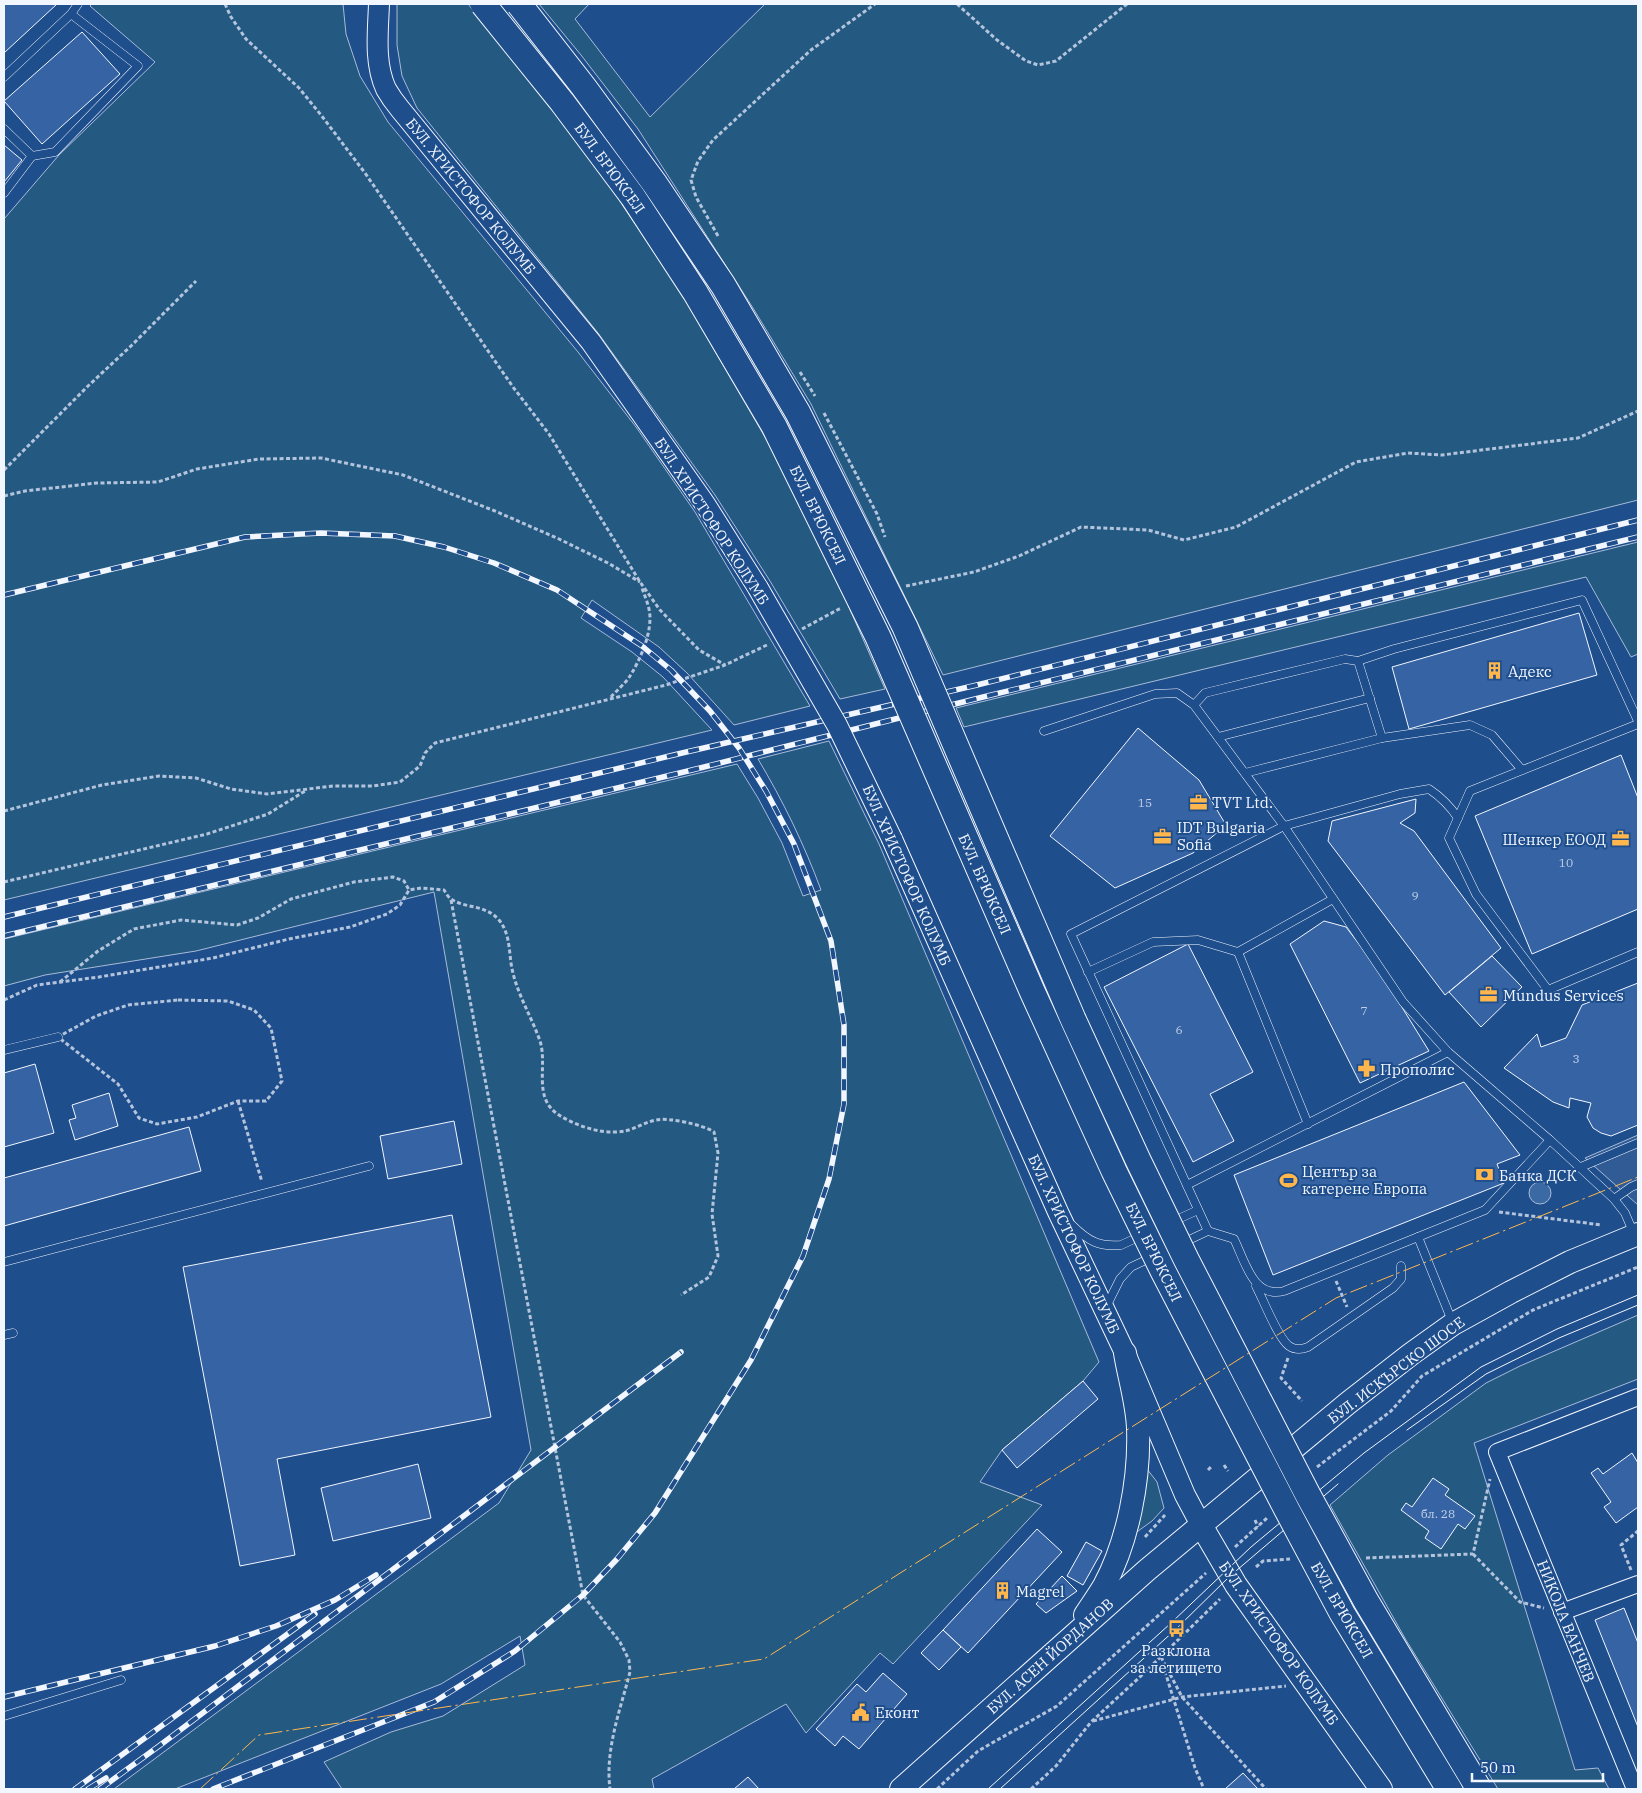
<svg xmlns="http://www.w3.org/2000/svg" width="1642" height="1793" viewBox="0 0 1642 1793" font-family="'IBM Plex Serif',serif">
<rect width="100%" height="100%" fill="#1f4e8c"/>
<!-- green -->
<g fill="#245a82" stroke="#a8bbd7">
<path d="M92,4H343L346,34L360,76L388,122L578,352L636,427L695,512L810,706L734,725L687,673L659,647L592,600L581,618L632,652L663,677L712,730L4,900V219L59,155L155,62L90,6Z"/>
<path d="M397,4H468L582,145L677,286L769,444L848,605L885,689L840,699L770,581L715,495L598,333L417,108L402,76L397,45Z"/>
<path d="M539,4H589L575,19L650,117L765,4H1638V500L943,675L811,404L753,308L638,129L581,55Z"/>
<path d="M1638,542V654L1631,657L1586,577L964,727L956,708Z"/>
<path d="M829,741L879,844L1099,1362L1083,1381L1002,1450L980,1482L1042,1505L893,1664L880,1653L806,1733L786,1704L652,1779L654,1789H342L324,1762L391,1732L443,1716L525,1665L520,1636L441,1684L175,1789H114L499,1503L531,1450L434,892L196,951L45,975L4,986V939L737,764L758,798L782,843L803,896L821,890C804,844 783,801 758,759Z"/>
<path d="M1638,1315V1379L1474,1443L1575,1770L1598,1768L1609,1789H1498L1406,1640L1330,1505L1388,1455L1486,1383L1520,1366Z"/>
<path d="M1147,1469L1157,1482L1164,1508L1152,1521L1134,1534Z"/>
</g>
<!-- parking -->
<path fill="#305b95" stroke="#a8bbd7" d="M1638,1135V1205L1585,1158Z"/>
<!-- water -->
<circle fill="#3b69a3" stroke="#a8bbd7" cx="1540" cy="1193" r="11"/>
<!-- building -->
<g fill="#3563a3" stroke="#f2f6ff">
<path d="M4,4H57L4,53Z"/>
<path d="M82,32L120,74L42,144L4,101Z"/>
<path d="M4,145L22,160L4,182Z"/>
<path d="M1579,613L1597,675L1409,729L1392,667Z"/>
<path d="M1138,728L1199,780L1226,825L1193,853L1115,888L1050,836Z"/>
<path d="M1621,755L1638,798V909L1532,954L1475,816Z"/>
<path d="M1416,799L1415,813L1400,823L1414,831L1501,948L1445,995L1328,841L1332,821Z"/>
<path d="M1324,921L1346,927L1379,970L1429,1051L1360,1083L1290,944Z"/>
<path d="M1188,944L1253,1072L1210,1094L1234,1141L1193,1162L1104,987Z"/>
<path d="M1492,956L1522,987L1481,1027L1449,992Z"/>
<path d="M1638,983V1125L1611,1136L1601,1133L1593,1128L1587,1117L1591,1103L1570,1098L1569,1108L1553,1102L1504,1068L1537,1034L1541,1047L1566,1038L1582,1005Z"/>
<path d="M35,1064L54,1133L4,1147V1073Z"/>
<path d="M1464,1082L1520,1155L1497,1164L1504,1183L1273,1275L1234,1175Z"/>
<path d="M109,1093L118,1126L75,1140L69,1120L76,1118L72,1105Z"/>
<path d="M454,1121L462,1164L388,1179L380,1136Z"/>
<path d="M189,1127L201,1171L4,1226V1178Z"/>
<path d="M452,1215L491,1417L277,1459L295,1555L240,1566L183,1267Z"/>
<path d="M1083,1381L1098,1399L1017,1468L1002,1450Z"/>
<path d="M1632,1453L1638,1463V1507L1616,1523L1604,1507L1611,1502L1591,1473L1598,1468L1603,1474Z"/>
<path d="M418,1464L431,1518L333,1541L321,1488Z"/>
<path d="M1433,1478L1449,1489L1445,1495L1475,1516L1465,1529L1458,1524L1441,1549L1425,1538L1429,1531L1401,1510L1406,1503L1412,1507Z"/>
<path d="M1037,1529L1062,1552L968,1653L943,1630Z"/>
<path d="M1086,1542L1102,1551L1083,1585L1067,1576Z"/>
<path d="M1062,1576L1077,1591L1046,1613L1036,1604Z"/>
<path d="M1624,1608L1638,1643V1727L1595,1620Z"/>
<path d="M943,1630L961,1647L939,1670L921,1653Z"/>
<path d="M883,1673L907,1694L859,1749L843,1736L835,1746L816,1729L857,1684L866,1692Z"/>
<path d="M1243,1773L1258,1789H1225Z"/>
<path d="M748,1777L759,1789H734Z"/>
</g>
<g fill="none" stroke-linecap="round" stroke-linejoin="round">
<defs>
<g id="service">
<path d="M4,77L71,14L78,4"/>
<path d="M4,129L32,156L4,193"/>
<path d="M32,156L55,152L138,66L71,14"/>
<path d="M1194,705L1205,693L1345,659L1358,661L1394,649L1582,600L1638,721"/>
<path d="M1638,724L1470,791L1449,838L1476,894L1548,990L1638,952"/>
<path d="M1044,731L1155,694L1177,693L1194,705L1284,826L1403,1002L1448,1052L1550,1140L1614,1199L1625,1213L1634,1234"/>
<path d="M1218,737L1370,698"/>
<path d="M1382,738L1470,725L1492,735L1522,770"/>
<path d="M1245,773L1382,738L1358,661"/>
<path d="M1458,818C1450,806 1441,797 1429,789L1400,794L1284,826L1071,934L1208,1231L1234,1239C1245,1261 1253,1299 1284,1291L1485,1210L1550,1140"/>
<path d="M1238,952L1308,1124"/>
<path d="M1088,972L1153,942L1198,940L1238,952L1333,899"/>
<path d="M4,1050L58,1037"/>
<path d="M1581,1167L1638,1143"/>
<path d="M1187,1185L1448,1052"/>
<path d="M1614,1199L1631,1187L1638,1184"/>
<path d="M1072,1225C1088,1241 1099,1247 1121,1245L1198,1210"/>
<path d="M1418,1237L1452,1321"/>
<path d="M4,1262L369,1166"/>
<path d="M1256,1286C1263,1299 1278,1338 1289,1346C1295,1350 1301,1350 1308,1347L1393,1288L1401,1279V1266"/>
<path d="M1106,1307L1120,1279L1131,1267L1208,1231"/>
<path d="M4,1335L13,1333"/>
<path d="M4,1716L121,1680"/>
</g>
<g id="minor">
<path d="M1562,1612L1638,1584"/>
<path d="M1635,1789L1497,1452L1638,1397"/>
</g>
<g id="tertiary">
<path d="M379,4C378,32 374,63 386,89C390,96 395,103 400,109L591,342L705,504L758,588"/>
<path d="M892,839L1058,1212L1125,1353L1185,1495L1201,1525"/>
</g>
<g id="secondary">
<path d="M1201,1525L1236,1585L1381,1789"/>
<path d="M1085,1615C1091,1606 1098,1596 1104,1586C1128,1541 1140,1480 1138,1428C1137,1403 1129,1378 1125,1353"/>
<path d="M901,1789L1147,1570L1348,1403L1411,1354L1453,1324L1511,1292L1570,1262L1638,1234"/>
</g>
</defs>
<!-- service casing -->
<use href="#service" stroke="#f2f6ff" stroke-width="9"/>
<!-- minor casing -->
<use href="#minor" stroke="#f2f6ff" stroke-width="18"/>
<!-- tertiary casing -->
<use href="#tertiary" stroke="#f2f6ff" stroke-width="22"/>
<!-- secondary casing -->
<use href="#secondary" stroke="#f2f6ff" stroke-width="24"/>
<!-- path -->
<g stroke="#b3c4dc" stroke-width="3" stroke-dasharray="4 2.5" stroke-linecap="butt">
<path d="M225,4L231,17L246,39L299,88L321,115L365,173L513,387L549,434L640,582L660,610L699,650L725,665"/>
<path d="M957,4L997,40L1026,61L1038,65L1056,61L1127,4"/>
<path d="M718,236L696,197L691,180L698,161L713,140L811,50L875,4"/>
<path d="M800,372L815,396"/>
<path d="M824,413L877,514L885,537"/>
<path d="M4,470L88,386L132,345L196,281"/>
<path d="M4,496L25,491L97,483L158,482L197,469L259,459L321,458L403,475L495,511L559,539L608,563L640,582"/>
<path d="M906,586L974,572L1019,556L1081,527L1148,530L1184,540L1236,527L1356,462L1408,453L1442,455L1578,438L1638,411"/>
<path d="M802,629L841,608"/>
<path d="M611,697C617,690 625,684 630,676C640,660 650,637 650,618C650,607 645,597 642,588"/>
<path d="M4,811L102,785L159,776L196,778L231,789L267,794L333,786H373L400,782L420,766L425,753L435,743L666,685L725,665L769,644"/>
<path d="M4,882L207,834L268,814L305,791"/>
<path d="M451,900L583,1595L620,1642L629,1660L630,1672C620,1711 605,1749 610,1789"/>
<path d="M60,982L98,951L134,929L181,920L237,925L258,918L291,899L354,882L393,877L404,881L409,890"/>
<path d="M4,1000L37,985L99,977L213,958L289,939L350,927L387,914L400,905L409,890L421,888L444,890C446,893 448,897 451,899C466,909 485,904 499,920C509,932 509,948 511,963C515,991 531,1015 540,1041C548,1066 532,1098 559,1115C575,1125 597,1133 616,1132C632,1132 641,1123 656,1120C668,1117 704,1125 714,1132L718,1153L712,1214L718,1256L709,1277L681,1295"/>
<path d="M178,1000L228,1001L254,1010L271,1028L282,1081L266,1101H238L197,1117L157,1124L139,1118L118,1084L58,1037L96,1016L128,1005Z"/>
<path d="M238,1101L262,1182"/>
<path d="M1499,1212L1602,1225"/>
<path d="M1336,1281L1347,1307"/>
<path d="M1288,1358L1281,1378L1302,1401"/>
<path d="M1224,1465L1228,1471"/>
<path d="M1317,1467L1391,1411L1422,1376L1533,1310L1638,1267"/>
<path d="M1208,1470L1212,1466"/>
<path d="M1255,1520L1258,1527"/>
<path d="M1145,1537L1165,1515"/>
<path d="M1235,1547L1267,1518"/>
<path d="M1473,1554L1520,1602L1544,1608"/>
<path d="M1366,1558L1473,1554L1490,1479"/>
<path d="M1256,1567L1263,1561L1290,1559"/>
<path d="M1631,1570L1621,1545L1638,1531"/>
<path d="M1161,1657L1182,1697L1266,1789"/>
<path d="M1163,1665L1195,1768L1204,1789"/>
<path d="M1093,1721L1182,1697L1286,1686"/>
<path d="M937,1789L978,1751L1057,1706L1206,1573"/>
<path d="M1031,1789L1056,1766L1091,1722L1142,1675L1220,1599"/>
</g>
<!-- service -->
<use href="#service" stroke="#1f4e8c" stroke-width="8"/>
<!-- minor -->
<use href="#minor" stroke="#1f4e8c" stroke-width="16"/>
<!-- tertiary -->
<use href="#tertiary" stroke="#1f4e8c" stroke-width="20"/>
<!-- secondary -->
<use href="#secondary" stroke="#1f4e8c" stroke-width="22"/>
<!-- tram -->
<g stroke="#f2f6ff" stroke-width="1">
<path d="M1407,1430L1486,1374L1559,1338L1638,1305"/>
<path d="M988,1789L1171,1623L1251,1547L1364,1453L1481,1367L1557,1329L1638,1295"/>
<path d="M1000,1789L1176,1629L1230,1576L1338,1484"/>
</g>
<defs>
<g id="rail">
<path d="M4,595L245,537L321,533L395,536L444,547L494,563L557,590L642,646L671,670L710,711L739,748L766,791L794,844L831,941L844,1025V1104L829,1179L803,1256L751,1360L655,1513L617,1559L583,1595L515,1651L434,1702L213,1789"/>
<path d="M4,917L682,753L977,685L1638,520"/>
<path d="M4,936L692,770L979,698L1638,537"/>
<path d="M4,1697L215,1646L276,1626L335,1600L376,1575"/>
<path d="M75,1789L315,1614"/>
<path d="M88,1789L106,1778"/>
<path d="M100,1789L159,1746L681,1352"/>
</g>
</defs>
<!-- rail casing -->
<use href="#rail" stroke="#f2f6ff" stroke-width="5.5"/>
<!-- rail -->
<use href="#rail" stroke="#1f4e8c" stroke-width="4" stroke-dasharray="11" stroke-linecap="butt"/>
<defs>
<path id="tertiary-bridge" d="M758,588L837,725L892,839"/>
<g id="primary-bridge">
<path d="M483,4L562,102L633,197L695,292L774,426L878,637L1032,991L1114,1171L1163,1271L1287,1510L1342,1613L1449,1789"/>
<path d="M519,4L583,86L655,184L723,285L798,413L905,627L1073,1019L1138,1160L1186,1259L1308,1495L1366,1601L1479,1789"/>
</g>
</defs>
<!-- tertiary-bridge casing -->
<use href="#tertiary-bridge" stroke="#f2f6ff" stroke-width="22" stroke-linecap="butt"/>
<!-- primary-bridge casing -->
<use href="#primary-bridge" stroke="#f2f6ff" stroke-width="27" stroke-linecap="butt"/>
<!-- tertiary-bridge -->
<use href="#tertiary-bridge" stroke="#1f4e8c" stroke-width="20"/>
<!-- primary-bridge -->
<use href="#primary-bridge" stroke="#1f4e8c" stroke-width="25"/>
<!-- power -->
<path stroke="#ffb74d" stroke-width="1" stroke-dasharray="18 4 2.5 4" stroke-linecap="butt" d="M200,1789L259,1735L764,1659L1336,1298L1638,1177"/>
</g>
<!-- icons -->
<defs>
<symbol id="building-bare" viewBox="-9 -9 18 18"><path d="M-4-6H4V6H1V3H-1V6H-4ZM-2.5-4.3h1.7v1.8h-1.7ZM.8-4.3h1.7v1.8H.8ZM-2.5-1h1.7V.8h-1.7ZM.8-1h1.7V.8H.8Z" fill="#ffb74d" stroke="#1f4e8c" stroke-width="2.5" paint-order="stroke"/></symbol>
<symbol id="office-bare" viewBox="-9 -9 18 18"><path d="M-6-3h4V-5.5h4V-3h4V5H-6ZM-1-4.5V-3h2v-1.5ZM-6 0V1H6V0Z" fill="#ffb74d" stroke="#1f4e8c" stroke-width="2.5" paint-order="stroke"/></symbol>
<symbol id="pharmacy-bare" viewBox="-9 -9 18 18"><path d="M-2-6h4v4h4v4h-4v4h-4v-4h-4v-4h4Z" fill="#ffb74d" stroke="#1f4e8c" stroke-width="2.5" paint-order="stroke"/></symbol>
<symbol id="bank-bare" viewBox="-9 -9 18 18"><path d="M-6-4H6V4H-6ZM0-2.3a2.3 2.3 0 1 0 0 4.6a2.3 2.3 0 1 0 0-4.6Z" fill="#ffb74d" stroke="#1f4e8c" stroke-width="2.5" paint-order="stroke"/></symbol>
<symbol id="stadium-bare" viewBox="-9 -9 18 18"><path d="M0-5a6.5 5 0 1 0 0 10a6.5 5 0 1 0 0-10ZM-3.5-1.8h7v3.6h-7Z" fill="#ffb74d" stroke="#1f4e8c" stroke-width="2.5" paint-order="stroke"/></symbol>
<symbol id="bus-bare" viewBox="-9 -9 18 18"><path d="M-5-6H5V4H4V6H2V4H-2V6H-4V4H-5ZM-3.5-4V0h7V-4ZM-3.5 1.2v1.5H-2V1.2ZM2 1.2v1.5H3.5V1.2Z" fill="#ffb74d" stroke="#1f4e8c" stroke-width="2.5" paint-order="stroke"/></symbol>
<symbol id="civic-bare" viewBox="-9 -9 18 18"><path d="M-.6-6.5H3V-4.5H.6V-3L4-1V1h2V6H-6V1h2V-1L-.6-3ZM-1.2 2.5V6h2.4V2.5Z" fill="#ffb74d" stroke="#1f4e8c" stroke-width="2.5" paint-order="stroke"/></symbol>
</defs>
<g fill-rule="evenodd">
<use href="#building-bare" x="1482" y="658" width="25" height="25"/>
<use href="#office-bare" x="1186" y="790" width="25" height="25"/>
<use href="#office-bare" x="1150" y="824" width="25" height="25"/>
<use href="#office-bare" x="1608" y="826" width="25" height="25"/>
<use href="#office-bare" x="1476" y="982" width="25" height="25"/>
<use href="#pharmacy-bare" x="1354" y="1056" width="25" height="25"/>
<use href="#bank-bare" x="1472" y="1162" width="25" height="25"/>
<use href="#stadium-bare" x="1276" y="1168" width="25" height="25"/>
<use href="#building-bare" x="990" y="1578" width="25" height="25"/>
<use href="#bus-bare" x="1164" y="1616" width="25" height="25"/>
<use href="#civic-bare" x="848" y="1700" width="25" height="25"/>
</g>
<g text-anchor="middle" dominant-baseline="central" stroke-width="4" stroke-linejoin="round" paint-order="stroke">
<!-- number labels -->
<g font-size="12" fill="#c3d1e8">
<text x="1145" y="802">15</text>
<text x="1566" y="862">10</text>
<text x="1415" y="895">9</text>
<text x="1364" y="1010">7</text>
<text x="1179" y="1029">6</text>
<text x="1576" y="1058">3</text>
<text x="1438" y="1513">бл. 28</text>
</g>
<!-- street labels -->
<g font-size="15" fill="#f2f6ff" stroke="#1f4e8c">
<text transform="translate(610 168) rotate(54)">БУЛ. БРЮКСЕЛ</text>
<text transform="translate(471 196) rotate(51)">БУЛ. ХРИСТОФОР КОЛУМБ</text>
<text transform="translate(818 515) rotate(64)">БУЛ. БРЮКСЕЛ</text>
<text transform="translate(712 521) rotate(57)">БУЛ. ХРИСТОФОР КОЛУМБ</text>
<text transform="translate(907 875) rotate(66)">БУЛ. ХРИСТОФОР КОЛУМБ</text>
<text transform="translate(985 884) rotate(66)">БУЛ. БРЮКСЕЛ</text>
<text transform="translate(1074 1244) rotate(65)">БУЛ. ХРИСТОФОР КОЛУМБ</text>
<text transform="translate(1154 1252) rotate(64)">БУЛ. БРЮКСЕЛ</text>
<text transform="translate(1396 1370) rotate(-37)">БУЛ. ИСКЪРСКО ШОСЕ</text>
<text transform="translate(1342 1610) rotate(60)">БУЛ. БРЮКСЕЛ</text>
<text transform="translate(1566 1621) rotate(68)">НИКОЛА ВАНЧЕВ</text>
<text transform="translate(1279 1643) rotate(55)">БУЛ. ХРИСТОФОР КОЛУМБ</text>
<text transform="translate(1050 1656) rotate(-42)">БУЛ. АСЕН ЙОРДАНОВ</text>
</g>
<!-- poi labels -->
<g font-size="15" fill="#f2f6ff" stroke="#1f4e8c" text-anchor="start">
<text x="1508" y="671">Адекс</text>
<text x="1212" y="802">TVT Ltd.</text>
<text x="1177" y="827">IDT Bulgaria<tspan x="1177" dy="17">Sofia</tspan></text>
<text x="1606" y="839" text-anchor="end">Шенкер ЕООД</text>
<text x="1503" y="995">Mundus Services</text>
<text x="1380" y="1069">Прополис</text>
<text x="1302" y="1171">Център за<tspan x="1302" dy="17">катерене Европа</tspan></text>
<text x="1499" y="1175">Банка ДСК</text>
<text x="1016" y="1591">Magrel</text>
<text x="1176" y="1650" text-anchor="middle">Разклона<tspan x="1176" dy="17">за летището</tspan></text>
<text x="875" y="1712">Еконт</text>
</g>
</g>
<!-- border -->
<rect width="1642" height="1793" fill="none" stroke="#f2f6ff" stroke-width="10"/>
<!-- scale -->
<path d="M1472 1773v8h131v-8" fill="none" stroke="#f2f6ff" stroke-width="2.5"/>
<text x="1480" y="1773" font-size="15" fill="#f2f6ff" stroke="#1f4e8c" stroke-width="4" paint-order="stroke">50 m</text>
</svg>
